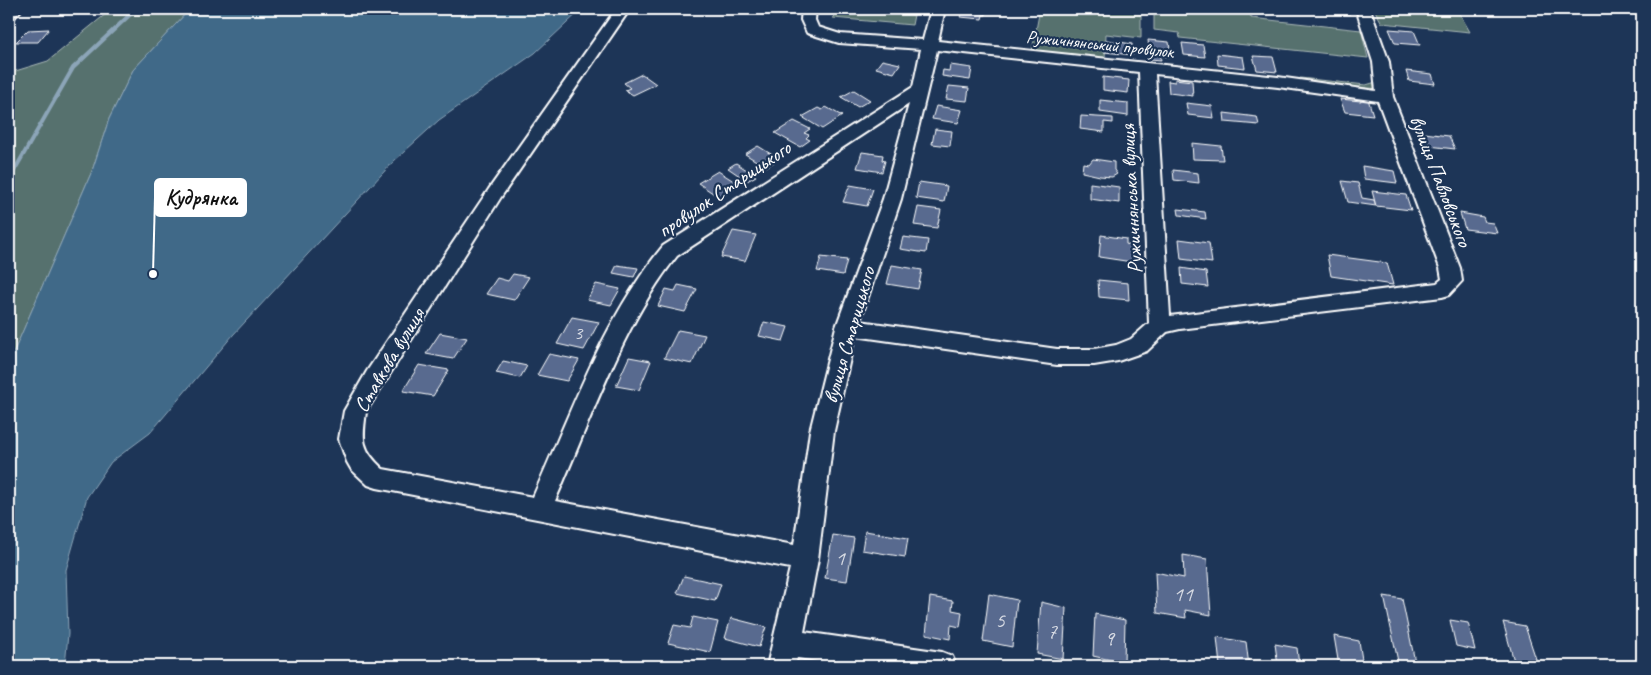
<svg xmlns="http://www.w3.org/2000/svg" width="1651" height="675" viewBox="0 0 1651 675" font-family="Caveat,sans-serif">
<rect width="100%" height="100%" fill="#1d3557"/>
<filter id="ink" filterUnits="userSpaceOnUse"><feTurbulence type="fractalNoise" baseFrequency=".02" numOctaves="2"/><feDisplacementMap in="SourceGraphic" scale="10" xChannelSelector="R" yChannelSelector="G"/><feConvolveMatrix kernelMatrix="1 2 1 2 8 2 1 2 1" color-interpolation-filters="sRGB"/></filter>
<g filter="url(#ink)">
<!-- green -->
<g fill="#56716e" stroke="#aab8b6">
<path d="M112,9H190L133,70L109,119L92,171L9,363V73L48,61Z"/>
<path d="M836,9L914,15L912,25L833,18Z"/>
<path d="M1040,9H1250L1251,18L1361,30L1368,58L1180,38L1179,33L1154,30V10L1141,9V38L1106,34L1105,59L1032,51Z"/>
<path d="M1374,9H1457L1470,32L1382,23Z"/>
<path d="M1300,78L1366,85L1376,82L1378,89L1298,80Z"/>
</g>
<!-- water -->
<path fill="#406988" stroke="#8ca5b8" d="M190,9H582L535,53L439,120L394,161L233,335L150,433L111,462L87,497L66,570L68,634L65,666H9V363L92,171L109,119L133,70Z"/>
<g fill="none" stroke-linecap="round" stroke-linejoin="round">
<!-- stream-far1 -->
<path stroke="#8ca5b8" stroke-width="4" d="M10,178L73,68L136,9"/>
<!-- stream -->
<path stroke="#8ca5b8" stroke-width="5" d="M9,181L11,177"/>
</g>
<!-- building -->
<g fill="#596b8f" stroke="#fff">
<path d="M964,9H986V15H983L982,19L960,17Z"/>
<path d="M1324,9H1348L1350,14L1325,12Z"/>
<path d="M49,29L38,42H16L28,30Z"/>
<path d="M1389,29L1414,31L1420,45L1395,43Z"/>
<path d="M1106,40L1132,44L1133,55L1104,52V42H1106Z"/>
<path d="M1148,40L1169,42L1171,57L1160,56L1161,60L1150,59Z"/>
<path d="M1182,43L1203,45L1205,57L1184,55Z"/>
<path d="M1217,54L1243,57L1245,68L1218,65Z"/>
<path d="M1253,56L1273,57L1277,72L1257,70Z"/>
<path d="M882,60L900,64L894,73L876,68Z"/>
<path d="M950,65L972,68L970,80L942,76L943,70L949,71Z"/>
<path d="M1406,71L1432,74L1435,84L1409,81Z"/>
<path d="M642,74L656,84L633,95L625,90L630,88L624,83Z"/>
<path d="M1103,77L1129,80L1128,93L1103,90Z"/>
<path d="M1175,79L1192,81L1193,96L1169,93L1168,81L1175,82Z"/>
<path d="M949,86L969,88L967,101L946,99Z"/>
<path d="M854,90L870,100L858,107L841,97Z"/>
<path d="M1340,99L1361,101V99H1368L1373,115L1345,112Z"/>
<path d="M1100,100L1128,103V116L1100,112Z"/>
<path d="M1186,103L1212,106L1214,118L1188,115Z"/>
<path d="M936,106L962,110L958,123L932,119Z"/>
<path d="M826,107L842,116L822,129L802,117L818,108L822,110Z"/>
<path d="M1224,113L1257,117L1259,125L1225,122Z"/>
<path d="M1081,116L1113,118V123L1104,122V132L1080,129Z"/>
<path d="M794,121L810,129L804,133L809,135L806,138L810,140L800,147L775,133Z"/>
<path d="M935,129L952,131L950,146L932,144Z"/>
<path d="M1424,133L1449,136L1455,149L1429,146Z"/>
<path d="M1192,143L1221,146L1223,160L1193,159Z"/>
<path d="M758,146L779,159L766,167L745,154Z"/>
<path d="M862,152L883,155L882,160L885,161L882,172L857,168Z"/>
<path d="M1093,159L1114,162V170L1117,174L1112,177L1100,176L1082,172L1083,163L1089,164Z"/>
<path d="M736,163L756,176L747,181L728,168Z"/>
<path d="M1362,166L1394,171L1397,183L1364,179Z"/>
<path d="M1173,170L1198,173L1199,183L1174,180Z"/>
<path d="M718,171L740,185L720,198L698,183Z"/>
<path d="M1342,181L1358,183L1362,198L1374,200L1376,206L1348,202Z"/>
<path d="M919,182L947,186L944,202L916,198Z"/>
<path d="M1090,183L1119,187V203L1090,199Z"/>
<path d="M850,185L873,189L867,206L843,202Z"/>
<path d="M1372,191L1406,195L1411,210L1376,206Z"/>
<path d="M918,207L941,210L937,228L914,225Z"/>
<path d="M1178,209L1205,212L1206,219L1179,215Z"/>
<path d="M1460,213L1483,217L1485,222L1493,223L1497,233L1465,229Z"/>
<path d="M733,231L756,235L745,261L721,257Z"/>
<path d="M1101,235L1126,239V244L1133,246L1132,262L1099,257Z"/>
<path d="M903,237L928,240L926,253L900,249Z"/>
<path d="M1179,239L1209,243L1212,263L1181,259Z"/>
<path d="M1327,255L1387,263L1393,285L1331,276Z"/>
<path d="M821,257L847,260L843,275L817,271Z"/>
<path d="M617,265L638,268L634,277L613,273Z"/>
<path d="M892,265L922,270L918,289L887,284Z"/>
<path d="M1181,268L1206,272L1208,287L1182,284Z"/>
<path d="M513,274L529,277L514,300L486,294L497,278L508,281Z"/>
<path d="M1098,280L1128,283L1129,300L1099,297Z"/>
<path d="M596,284L620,289L611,305L587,300Z"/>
<path d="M678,285L697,289L685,312L658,306L666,289L675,291Z"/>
<path d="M572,317L599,322L584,350L557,344Z"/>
<path d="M764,322L788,327L783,341L759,336Z"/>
<path d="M678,330L705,335L692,364L664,358Z"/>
<path d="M440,333L467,338L453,359L426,354Z"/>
<path d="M549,354L579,360L567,381L537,375Z"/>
<path d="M629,357L651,361L639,390L616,386Z"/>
<path d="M503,361L527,366L520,378L496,373Z"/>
<path d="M419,365L449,370L433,396L403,391Z"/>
<path d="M865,531L908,538L905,557L862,550Z"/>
<path d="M833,535L854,538L847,581L825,578Z"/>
<path d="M1183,555L1207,559L1211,615L1185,610L1186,618L1157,613L1155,572L1184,578Z"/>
<path d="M684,576L721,584L715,601L677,593Z"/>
<path d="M989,594L1017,600L1012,647L983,641Z"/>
<path d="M1384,596L1402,599L1415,662L1422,663L1423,666H1399Z"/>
<path d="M930,597L953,601L952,610L962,612L960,627L951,625L950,639L926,634Z"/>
<path d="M1041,602L1066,608L1063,659L1037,654Z"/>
<path d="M1095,614L1125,620L1124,663L1093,656Z"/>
<path d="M693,617L718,622L710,652L668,643L674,625L690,628Z"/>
<path d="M731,618L766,627L759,647L725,638Z"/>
<path d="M1450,620L1468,623L1475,650L1456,646Z"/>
<path d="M1503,622L1525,626L1538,665L1514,661Z"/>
<path d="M1334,636L1359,641L1363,666H1339Z"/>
<path d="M1217,637L1246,642L1249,666H1220Z"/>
<path d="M1275,644L1297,648L1299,666H1278Z"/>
<path d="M810,658L835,663L834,666H808Z"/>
</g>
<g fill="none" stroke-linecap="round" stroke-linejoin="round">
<defs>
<g id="minor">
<path d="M9,9H22L14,18L9,19Z"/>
<path d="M616,9H630L501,197L366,412C362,440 361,449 383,469L533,497C571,412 604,318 663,246L913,87L921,49L839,43L807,33L801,20L802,9H816L815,20L818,27L840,34L923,40L931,9H945L938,41L1278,77L1376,91L1373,62L1356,9H1370L1389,62L1393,97L1460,268L1462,281L1449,295L1442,297L1180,329L1167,332L1147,351L1118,361L1094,365H1057L855,336L834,431L818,559L804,632L942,652L952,656L956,666H853L797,658L795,666H767L790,568L377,488L368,485L351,469L347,462L339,439L344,411L367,371L489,189ZM937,50L1139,72L1149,323L1131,339L1116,345L1094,349H1057L860,321L901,199ZM1155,74L1278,87L1378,101L1440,268L1442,279L1437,283L1170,316ZM909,104L883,199L836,327L810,431L794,545L555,501C591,420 622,325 677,256Z"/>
</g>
</defs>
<!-- minor casing -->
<use href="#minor" stroke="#fff" stroke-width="4"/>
<!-- minor -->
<use href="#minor" fill="#1d3557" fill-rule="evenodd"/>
</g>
</g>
<g text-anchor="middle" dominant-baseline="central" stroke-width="4.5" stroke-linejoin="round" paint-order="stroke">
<!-- far-street labels -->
<g font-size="18" fill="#fff" stroke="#1d3557">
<text transform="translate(1100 44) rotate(6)">Ружичнянський провулок</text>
</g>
<!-- number labels -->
<g font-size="19" fill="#d6dae3">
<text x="578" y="333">3</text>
</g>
<!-- street labels -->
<g font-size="21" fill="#fff" stroke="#1d3557">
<text transform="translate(1441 181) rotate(69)">вулиця Павловського</text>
<text transform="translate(724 189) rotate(-34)">провулок Старицького</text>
<text transform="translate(1131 199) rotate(-93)">Ружичнянська вулиця</text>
<text transform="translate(849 335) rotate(-74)">вулиця Старицького</text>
<text transform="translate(389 360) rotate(-59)">Ставкова вулиця</text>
</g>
<!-- near-number labels -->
<g font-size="22" fill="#d6dae3">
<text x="840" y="558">1</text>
<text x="1183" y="594">11</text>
<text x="1000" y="620">5</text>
<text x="1052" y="631">7</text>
<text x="1109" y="638">9</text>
</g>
</g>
<!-- callouts -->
<path fill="none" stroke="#fff" stroke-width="2" d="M153 274L155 197"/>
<circle fill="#fff" stroke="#1d3557" stroke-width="2" cx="153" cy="274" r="5"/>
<rect fill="#fff" stroke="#fff" stroke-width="2" x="155" y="179" width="91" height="37" rx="5"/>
<g font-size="22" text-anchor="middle" font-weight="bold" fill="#111">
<text x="201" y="205">Кудрянка</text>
</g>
<!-- margin -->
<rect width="1651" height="675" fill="none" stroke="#1d3557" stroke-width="30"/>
<rect x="15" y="15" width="1621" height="645" fill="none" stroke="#fff" stroke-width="2" filter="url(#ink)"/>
</svg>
